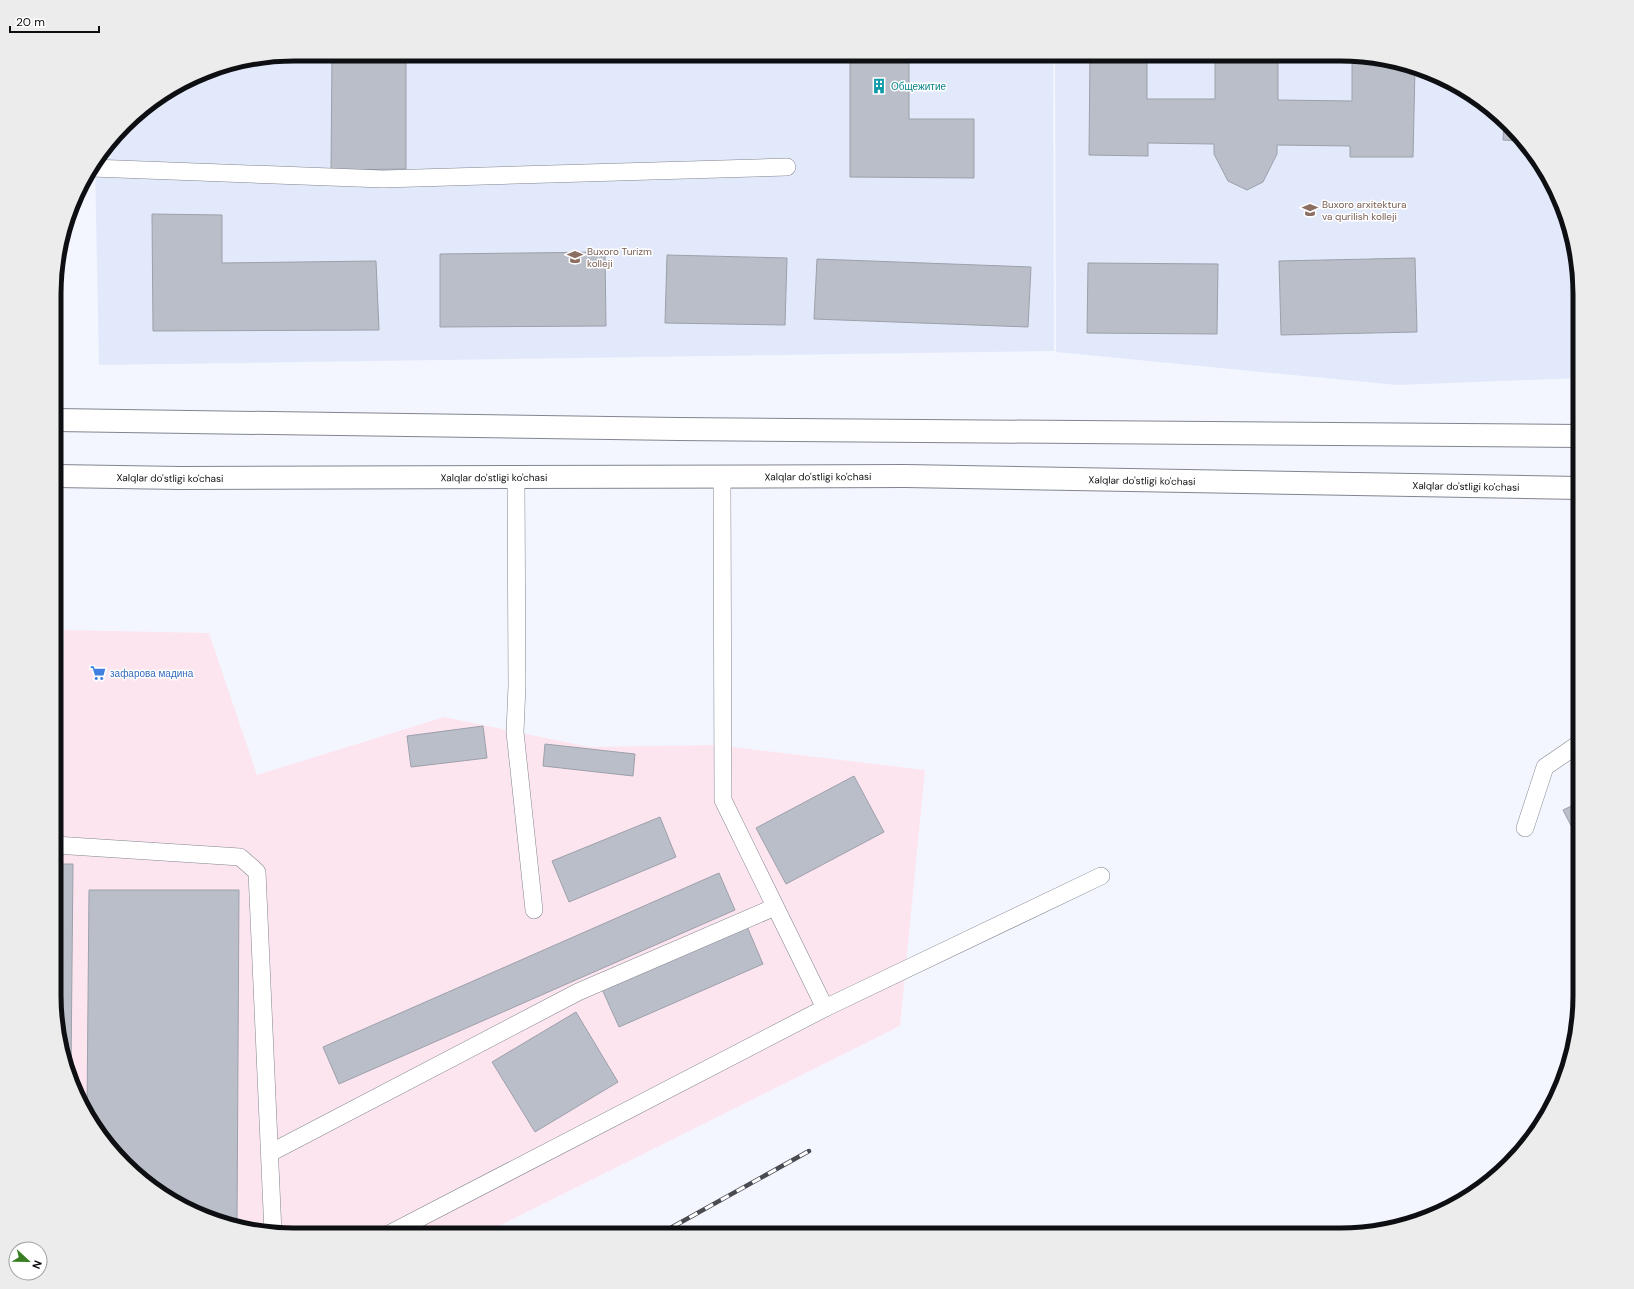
<svg xmlns="http://www.w3.org/2000/svg" width="1634" height="1289" viewBox="0 0 1634 1289" font-family="'DM Sans',sans-serif">
<rect width="100%" height="100%" fill="#f3f6ff"/>
<!-- commercial -->
<path fill="#fde5f0" d="M64,630L209,633L257,775L444,717L590,747L716,745L925,770L900,1026L481,1235L279,1234L202,1217L136,1175L79,1101L56,1015Z"/>
<!-- built -->
<g fill="#e2e9fb">
<path d="M294,54H1053L1054,351L99,365L95,163L136,114L217,67Z"/>
<path d="M1055,54L1355,55L1432,72L1498,114L1555,188L1572,232L1580,294V378L1397,385L1056,352Z"/>
</g>
<!-- building -->
<g fill="#babec8" stroke="#9ca0aa">
<path d="M332,54H406V169L331,170Z"/>
<path d="M553,54H624V60L553,58Z"/>
<path d="M850,54H909V119H974V178L850,177Z"/>
<path d="M1090,54H1147V99H1215V54H1278V100L1352,101V55L1415,68L1413,157H1350V146L1277,145V154L1263,182L1247,190L1228,181L1214,154V144L1148,143V156L1089,155Z"/>
<path d="M1504,121L1519,141L1503,140Z"/>
<path d="M152,214L222,215V263L376,261L379,330L153,331Z"/>
<path d="M605,252L606,326L440,327V254Z"/>
<path d="M667,255L787,258L785,325L665,323Z"/>
<path d="M1415,258L1417,332L1281,335L1279,261Z"/>
<path d="M817,259L1031,267L1028,327L814,319Z"/>
<path d="M1088,263L1218,264L1217,334L1087,333Z"/>
<path d="M483,726L487,758L411,767L407,736Z"/>
<path d="M545,744L635,754L633,776L543,766Z"/>
<path d="M854,776L884,832L786,884L756,828Z"/>
<path d="M1580,802V843L1563,810Z"/>
<path d="M660,817L676,857L569,902L552,861Z"/>
<path d="M55,864H73L71,1071L55,1011Z"/>
<path d="M719,873L735,910L339,1084L323,1047Z"/>
<path d="M89,890H239L237,1225L202,1217L136,1175L87,1112Z"/>
<path d="M746,924L763,964L619,1027L601,987Z"/>
<path d="M576,1012L618,1082L535,1132L492,1062Z"/>
</g>
<g fill="none" stroke-linecap="round" stroke-linejoin="round">
<defs>
<g id="service">
<path d="M92,168L383,179L787,167"/>
<path d="M516,477L517,686L515,732L534,910"/>
<path d="M1525,828L1545,767L1580,743"/>
<path d="M55,845L240,857L257,872L273,1233"/>
<path d="M825,1008L1101,876"/>
<path d="M270,1153L578,992L775,907"/>
<path d="M387,1235L825,1008L723,800L722,476"/>
</g>
<g id="secondary">
<path d="M56,420L678,429L1580,436"/>
<path id="s1" d="M56,476L181,478L905,476L1580,488"/>
</g>
</defs>
<!-- service casing -->
<use href="#service" stroke="#81858e" stroke-width="18"/>
<!-- secondary casing -->
<use href="#secondary" stroke="#81858e" stroke-width="24"/>
<!-- service -->
<use href="#service" stroke="#fff" stroke-width="17"/>
<!-- secondary -->
<use href="#secondary" stroke="#fff" stroke-width="22"/>
<defs>
<g id="rail">
<path d="M658,1235L809,1151"/>
<path d="M843,1235L846,1233"/>
</g>
</defs>
<!-- rail casing -->
<use href="#rail" stroke="#494b50" stroke-width="4.5"/>
<!-- rail -->
<use href="#rail" stroke="#fff" stroke-width="3" stroke-dasharray="9" stroke-linecap="butt"/>
</g>
<!-- icons -->
<defs>
<symbol id="building-bare" viewBox="-9 -9 18 18"><path d="M-4-6H4V6H1V3H-1V6H-4ZM-2.5-4.3h1.7v1.8h-1.7ZM.8-4.3h1.7v1.8H.8ZM-2.5-1h1.7V.8h-1.7ZM.8-1h1.7V.8H.8Z" fill="#0f9aa8" stroke="#fff" stroke-width="2.5" paint-order="stroke"/></symbol>
<symbol id="university-bare" viewBox="-9 -9 18 18"><path d="M0-5L7-2L0 1L-7-2ZM-4 1L0 2.5L4 1V4Q0 6-4 4Z" fill="#8d6e63" stroke="#fff" stroke-width="2.5" paint-order="stroke"/></symbol>
<symbol id="supermarket-bare" viewBox="-9 -9 18 18"><path d="M-6-5.5h2.5l.6 2H6L4.5 2H-2.5L-4.4-4H-6ZM-1.5 3.2a1.3 1.3 0 1 0 .1 0ZM3 3.2a1.3 1.3 0 1 0 .1 0Z" fill="#3f7fe0" stroke="#fff" stroke-width="2.5" paint-order="stroke"/></symbol>
</defs>
<g fill-rule="evenodd">
<use href="#building-bare" x="868" y="75" width="22" height="22"/>
<use href="#university-bare" x="1299" y="199" width="22" height="22"/>
<use href="#university-bare" x="564" y="246" width="22" height="22"/>
<use href="#supermarket-bare" x="87" y="662" width="22" height="22"/>
</g>
<g text-anchor="middle" dominant-baseline="central" stroke-width="3" stroke-linejoin="round" paint-order="stroke">
<!-- culture labels -->
<g font-size="10" fill="#0d838f" stroke="#fff" text-anchor="start">
<text x="891" y="86">Общежитие</text>
</g>
<!-- education labels -->
<g font-size="10" fill="#785e54" stroke="#fff" text-anchor="start">
<text x="1322" y="204">Buxoro arxitektura<tspan x="1322" dy="12">va qurilish kolleji</tspan></text>
<text x="587" y="251">Buxoro Turizm<tspan x="587" dy="12">kolleji</tspan></text>
</g>
<!-- street labels -->
<g font-size="10" fill="#0d0f12" stroke="#fff">
<text stroke="none"><textPath href="#s1" startOffset="762">Xalqlar do'stligi ko'chasi</textPath></text>
<text stroke="none"><textPath href="#s1" startOffset="114">Xalqlar do'stligi ko'chasi</textPath></text>
<text stroke="none"><textPath href="#s1" startOffset="438">Xalqlar do'stligi ko'chasi</textPath></text>
<text stroke="none"><textPath href="#s1" startOffset="1086">Xalqlar do'stligi ko'chasi</textPath></text>
<text stroke="none"><textPath href="#s1" startOffset="1410">Xalqlar do'stligi ko'chasi</textPath></text>
</g>
<!-- shop labels -->
<g font-size="10" fill="#366cbe" stroke="#fff" text-anchor="start">
<text x="110" y="673">зафарова мадина</text>
</g>
</g>
<!-- crop -->
<path d="M0 0H1634V1289H0ZM294 61H1340A233 233 0 0 1 1573 294V995A233 233 0 0 1 1340 1228H294A233 233 0 0 1 61 995V294A233 233 0 0 1 294 61Z" fill="#ececec" fill-rule="evenodd"/>
<path fill="none" stroke="#0d0f12" stroke-width="5" d="M294 61H1340A233 233 0 0 1 1573 294V995A233 233 0 0 1 1340 1228H294A233 233 0 0 1 61 995V294A233 233 0 0 1 294 61Z"/>
<!-- north arrow -->
<g transform="translate(28 1261) rotate(112)"><circle r="19" fill="#ffffff" stroke="#9e9fa0"/>
<path d="M0-3L7 15L0 10L-7 15Z" fill="#397e22"/>
<text y="-6" font-size="11" font-weight="bold" text-anchor="middle" fill="#0d0f12">N</text>
</g>
<!-- scale -->
<path d="M10 26v6h89v-6" fill="none" stroke="#0d0f12" stroke-width="2"/>
<text x="16" y="26" font-size="12" fill="#0d0f12" stroke="#ffffff" stroke-width="3" paint-order="stroke">20 m</text>
</svg>
